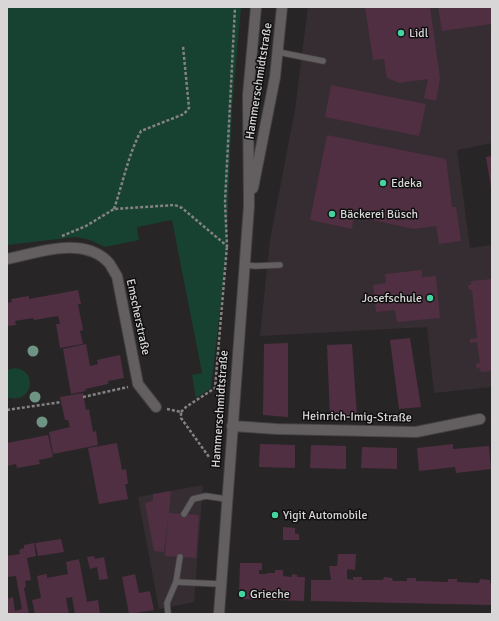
<svg xmlns="http://www.w3.org/2000/svg" width="499" height="621" viewBox="0 0 499 621" font-family="Signika,sans-serif">
<rect width="100%" height="100%" fill="#282527"/>
<!-- built -->
<g fill="#362d32">
<path d="M308,7H492V143L457,150L470,248L492,245V387L434,393L427,327L260,336L270,240L295,110Z"/>
<path d="M203,485L194,602L159,609L138,497Z"/>
</g>
<!-- green -->
<g fill="#174131">
<path d="M7,7H241L232,107L226,258L211,388L196,398L192,375L202,373L172,220L137,227L139,240L105,247L90,240L76,237L7,245Z"/>
<path d="M15,368C40,371 31,406 7,397V370Z"/>
</g>
<!-- building -->
<g fill="#502f42">
<path d="M365,7H430L440,78L436,101L424,98L428,79L399,83L387,78L384,59L373,60Z"/>
<path d="M438,7H492V24L442,31Z"/>
<path d="M331,85L426,104L419,136L325,117Z"/>
<path d="M327,135L446,159L452,207H456L461,241L439,244L436,226L414,229L354,216L352,229L310,220Z"/>
<path d="M492,156V188H491L486,157Z"/>
<path d="M422,270V277L436,276L440,318L397,322L395,310L376,312L373,285L386,283L385,274Z"/>
<path d="M492,279V371L481,372L480,368L477,369L476,364L480,363L477,342L470,343V339L477,338L472,290H469L468,285H471V281Z"/>
<path d="M78,290L81,304H78L83,330L80,331L83,344L60,348L56,324H60L58,316L34,320L33,318L15,321L16,325L7,326V303L12,302L11,299L29,296V299Z"/>
<path d="M410,338L421,407L399,409L390,340Z"/>
<path d="M288,343V417L263,415L264,344Z"/>
<path d="M86,344L90,366L98,364L97,360L120,355L124,378L108,381V384L85,389L86,391L71,394L63,349Z"/>
<path d="M352,344L357,416H330L327,345Z"/>
<path d="M83,393L86,410L89,409L93,432L96,431L98,445L53,454L49,432L70,427L68,420H65L60,397Z"/>
<path d="M48,435L53,457L39,460L40,464L17,468L16,464L7,466V443Z"/>
<path d="M117,443L122,470L126,469L128,484H125L128,499L99,504L88,448Z"/>
<path d="M260,444L295,445V468L259,467Z"/>
<path d="M453,444V449L489,446L491,469L456,473L455,467L419,471L417,448Z"/>
<path d="M311,445L346,446V469L310,468Z"/>
<path d="M362,447L397,448V469L361,468Z"/>
<path d="M171,491L169,513L199,515L196,558L165,556L168,519L164,552L154,551L145,503L153,501V494Z"/>
<path d="M283,527L295,528V534H299V540H283Z"/>
<path d="M61,539L64,552L38,556L35,543Z"/>
<path d="M34,543L36,556L27,558L31,580L25,581L26,587L24,588L29,614H7V599L13,597L15,611L22,609L16,576L7,577V556L20,554L19,550L24,548V545Z"/>
<path d="M338,554H356L355,570L347,569V579L353,580V577H362V580H383L384,577L392,578L393,581H407V578H416V581L448,582V579H457V582L479,583L480,579L490,580V583H492V605L311,601V580H331L329,566H337Z"/>
<path d="M94,556L95,559L104,557L108,579L99,580L97,567L90,569L87,557Z"/>
<path d="M79,559L87,602L98,600L100,614H75L72,597L66,598L69,614H35L32,600L41,598L37,576L47,574V578L68,574L66,562Z"/>
<path d="M240,563H262V570H259V574H267V573H275V570H283V576L292,577V574L297,575V577H305L304,601L243,599L239,595Z"/>
<path d="M135,574L139,593L150,591L154,610L129,614L122,577Z"/>
</g>
<g fill="none" stroke-linecap="round" stroke-linejoin="round">
<defs>
<g id="lane">
<path d="M278,52L323,61"/>
<path d="M245,265L255,266L280,265"/>
<path d="M184,514L193,499L206,496L226,499"/>
<path d="M176,582L220,584"/>
<path d="M168,614L167,603L176,582L180,557"/>
</g>
<g id="street">
<path d="M7,259C37,253 84,235 109,263C112,267 114,272 117,276L138,384L156,407"/>
<path d="M232,426L277,429L416,432L480,419"/>
</g>
<g id="secondary">
<path d="M253,188L275,77L282,7"/>
<path d="M219,614L249,206L248,95L256,7"/>
</g>
</defs>
<!-- lane casing -->
<use href="#lane" stroke="#454244" stroke-width="7"/>
<!-- street casing -->
<use href="#street" stroke="#454244" stroke-width="12"/>
<!-- secondary casing -->
<use href="#secondary" stroke="#454244" stroke-width="12"/>
<!-- path -->
<g stroke="#858284" stroke-width="2.5" stroke-dasharray="3 2" stroke-linecap="butt">
<path d="M114,209C123,183 128,155 141,131L184,114L189,108L183,46"/>
<path d="M62,236L86,226L114,209L175,205L182,208L227,246L225,202L235,7"/>
<path d="M83,397L128,387"/>
<path d="M167,409L181,412V418L209,457"/>
<path d="M7,410L61,402"/>
<path d="M181,412L186,407L215,388L227,246"/>
</g>
<!-- lane -->
<use href="#lane" stroke="#635f61" stroke-width="5.5"/>
<!-- street -->
<use href="#street" stroke="#635f61" stroke-width="10"/>
<!-- secondary -->
<use href="#secondary" stroke="#635f61" stroke-width="10"/>
</g>
<!-- trees -->
<g fill="#6e9583">
<circle cx="33" cy="351" r="5.5"/>
<circle cx="35" cy="397" r="5.5"/>
<circle cx="42" cy="422" r="5.5"/>
</g>
<!-- markers -->
<g fill="#44d4a0" stroke="#100f0f" stroke-width="1.5">
<circle cx="401" cy="33" r="4"/>
<circle cx="383" cy="183" r="4"/>
<circle cx="332" cy="214" r="4"/>
<circle cx="430" cy="298" r="4"/>
<circle cx="275" cy="515" r="4"/>
<circle cx="242" cy="594" r="4"/>
</g>
<g text-anchor="middle" dominant-baseline="central" stroke-width="3" stroke-linejoin="round" paint-order="stroke">
<!-- poi labels -->
<g font-size="12" fill="#d8d6d7" stroke="#100f0f" text-anchor="start">
<text x="409" y="33">Lidl</text>
<text x="391" y="183">Edeka</text>
<text x="340" y="214">Bäckerei Büsch</text>
<text x="422" y="298" text-anchor="end">Josefschule</text>
<text x="283" y="515">Yigit Automobile</text>
<text x="250" y="594">Grieche</text>
</g>
<!-- street labels -->
<g font-size="12" fill="#d8d6d7" stroke="#100f0f">
<text transform="translate(259 81) rotate(-81)">Hammerschmidtstraße</text>
<text transform="translate(138 317) rotate(78)">Emscherstraße</text>
<text transform="translate(220 409) rotate(-86)">Hammerschmidtstraße</text>
<text transform="translate(357 417) rotate(1)">Heinrich-Imig-Straße</text>
</g>
</g>
<!-- border -->
<rect width="499" height="621" fill="none" stroke="#d8d6d7" stroke-width="16"/>
</svg>
